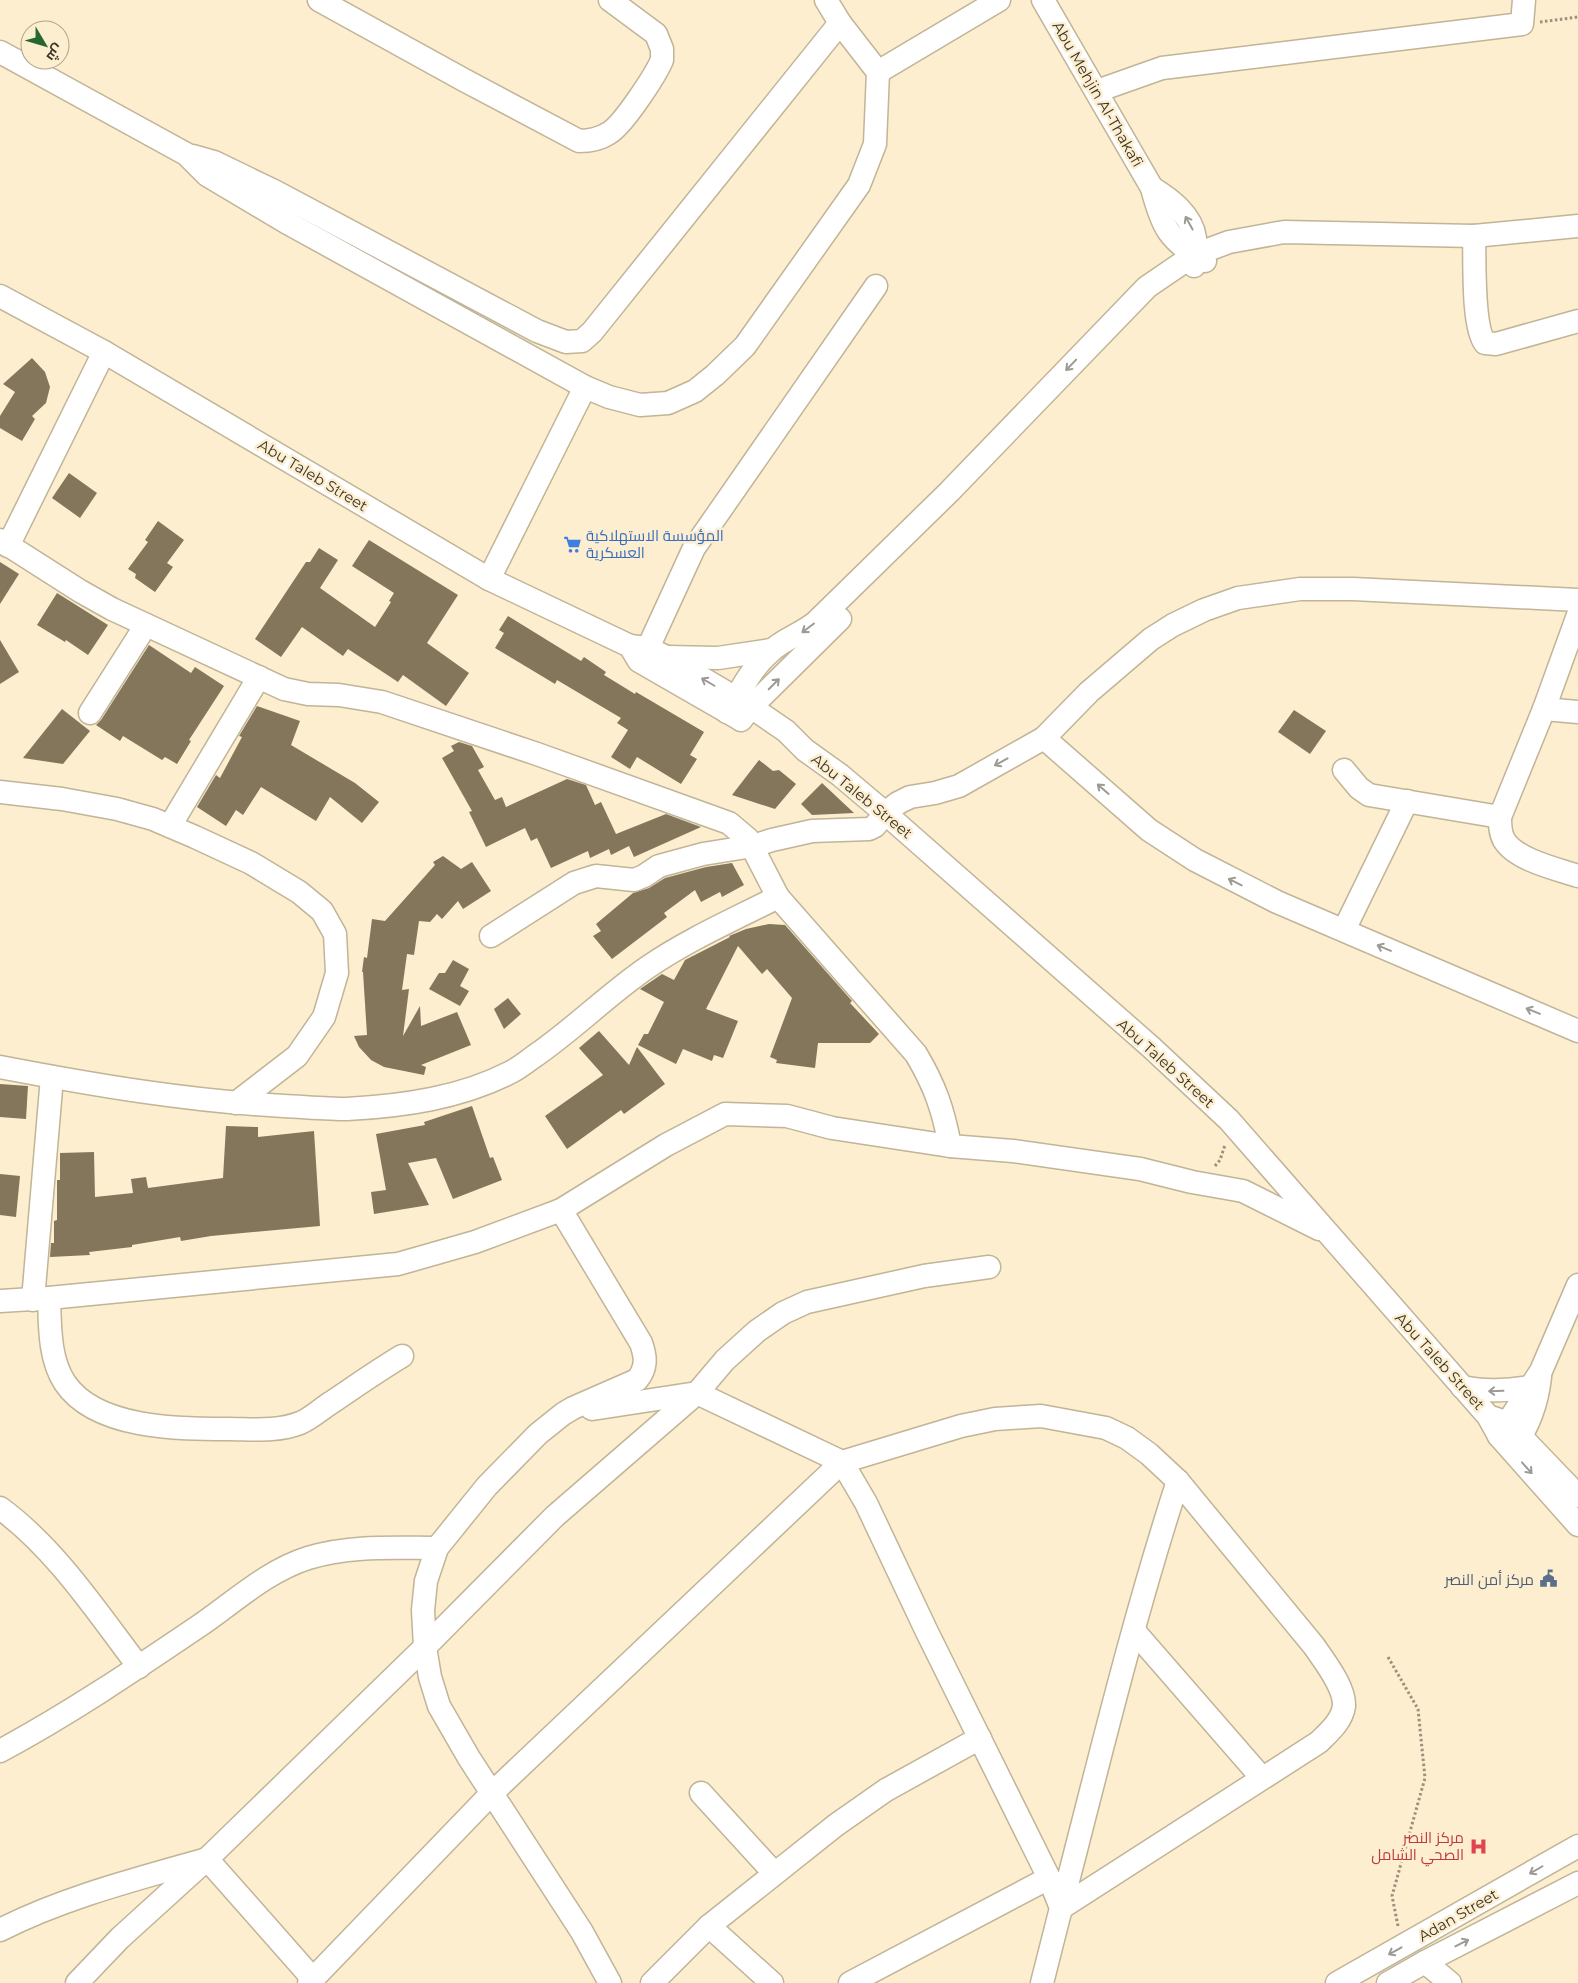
<svg xmlns="http://www.w3.org/2000/svg" width="1578" height="1983" viewBox="0 0 1578 1983" font-family="Montserrat,Cairo,sans-serif">
<rect width="100%" height="100%" fill="#fceecf"/>
<!-- building -->
<g fill="#83765b">
<path d="M32,358L45,372L50,387L46,403L32,416L35,419L22,441L0,428V416L15,392L3,384Z"/>
<path d="M69,473L97,493L80,518L52,498Z"/>
<path d="M158,521L184,540L167,563L173,567L155,592L135,578L136,574L128,569L148,542L145,540Z"/>
<path d="M369,540L458,595L427,643L469,673L446,706L403,675L398,682L348,649L343,656L302,627L281,657L255,639L306,562H310L319,548L338,560L320,588L375,627L391,602L389,601L394,593L352,566Z"/>
<path d="M0,562L19,574L0,604Z"/>
<path d="M57,593L108,625L88,655L66,640L65,642L37,625Z"/>
<path d="M508,616L581,661L584,657L606,672L604,675L635,694L636,692L704,732L690,755L697,759L681,784L637,757L630,769L611,757L628,730L617,723L621,718L557,680L555,684L495,648L504,633L499,630Z"/>
<path d="M0,640L19,672L0,684Z"/>
<path d="M149,645L191,673L195,667L224,686L189,740L191,741L177,764L165,757L162,760L123,736L120,741L96,725L101,720Z"/>
<path d="M257,706L300,721L291,745L355,783L379,802L362,823L330,797L316,821L261,787L243,815L236,810L226,826L197,807L216,775L220,778L242,737L239,736Z"/>
<path d="M62,709L90,731L63,764L23,758Z"/>
<path d="M1294,710L1326,731L1310,754L1278,732Z"/>
<path d="M459,742L472,746L484,767L478,770L495,800L502,797L506,807L567,779L586,785L595,805L601,802L616,834L666,814L701,827L634,857L629,846L611,855L609,849L590,858L588,851L551,868L537,838L531,841L525,828L486,847L469,812L472,811L442,758L454,751L451,746Z"/>
<path d="M759,760L773,771L779,770L796,784L775,809L732,795Z"/>
<path d="M822,783L854,813L812,815L801,804Z"/>
<path d="M443,856L461,869L472,862L491,891L463,909L458,901L442,919L437,914L430,922L419,921L414,955L407,954L402,990L409,989L403,1036L420,1006L421,1026L457,1012L471,1045L421,1065L426,1067L424,1075L384,1067L371,1060L359,1047L354,1036L367,1035L363,972H362L364,957L367,958L372,919L385,921L435,865L433,862Z"/>
<path d="M732,863L744,885L722,897L720,892L701,902L695,890L664,913L667,917L612,959L593,936L601,931L596,924L633,893L649,888L665,878L706,867Z"/>
<path d="M769,924L785,925L852,1001L850,1003L879,1034L870,1043H818L815,1068L776,1063L777,1060L770,1057L792,998L767,969L762,974L738,946L706,1009L738,1021L723,1058L714,1055L712,1061L683,1049L676,1064L638,1045L644,1034H648L664,1002L640,989L662,974L674,980L685,960L730,937L729,936L746,929Z"/>
<path d="M453,960L469,969L460,986L469,991L460,1006L429,989L439,973H445Z"/>
<path d="M508,998L521,1014L504,1029L494,1009Z"/>
<path d="M599,1031L629,1065L637,1047L665,1084L624,1114L621,1110L567,1149L545,1116L603,1075L579,1048Z"/>
<path d="M0,1084L28,1086L26,1119L0,1117Z"/>
<path d="M472,1106L490,1158L493,1157L502,1180L453,1199L436,1158L408,1163L429,1205L374,1214L371,1192L386,1190L376,1134L425,1125L424,1122Z"/>
<path d="M226,1126L258,1127V1137L314,1131L320,1226L211,1236L181,1241L180,1237L132,1245V1247L89,1252L90,1255L50,1257L51,1243H54V1221L57,1220V1180H60V1153L94,1152L95,1197L133,1193L131,1179L146,1177L148,1188L223,1178Z"/>
<path d="M0,1174L20,1176L16,1217L0,1215Z"/>
</g>
<g fill="none" stroke-linecap="round" stroke-linejoin="round">
<defs>
<g id="minor">
<path d="M319,0L464,80L579,141C590,141 600,139 609,133C623,125 655,76 662,60V49L656,34L610,0"/>
<path d="M1043,0L1152,188C1162,227 1169,241 1205,261"/>
<path d="M0,52L186,154L207,175L286,222L585,387L609,397L640,405L668,403L695,391L715,375L745,346L859,185L875,144L878,72L840,23L826,0"/>
<path d="M878,72L999,0"/>
<path d="M1097,91L1162,68L1522,24L1524,0"/>
<path d="M193,156L214,162L276,192L537,331L566,342L582,341L592,332L840,23"/>
<path d="M1152,188C1170,199 1192,215 1195,238C1196,247 1194,257 1194,266"/>
<path d="M1474,236C1475,260 1472,326 1485,343L1496,344L1578,321"/>
<path d="M0,296L104,352L489,579L630,646L648,648L666,657L751,707L786,731L805,750L840,775L885,813L1152,1048L1229,1120L1488,1416L1499,1436L1578,1525"/>
<path d="M0,540L80,591L112,609L284,689L308,694L339,695L382,702L537,754L729,823L748,839L778,897L916,1054C935,1086 943,1109 950,1146"/>
<path d="M8,546L104,352"/>
<path d="M489,579L585,387"/>
<path d="M1578,615L1544,709L1500,817C1500,825 1500,833 1504,840C1516,860 1557,869 1578,876"/>
<path d="M630,646L639,661L738,718"/>
<path d="M648,648L694,548L876,286"/>
<path d="M667,657L718,658L771,650"/>
<path d="M1544,709L1578,712"/>
<path d="M727,712C741,691 751,668 770,652C783,639 802,634 816,622L949,492L1147,287L1194,255L1229,242L1284,232L1474,236L1578,226"/>
<path d="M90,713L146,625"/>
<path d="M741,720L751,707L840,619"/>
<path d="M1044,738L1149,830L1195,860L1277,902L1578,1031"/>
<path d="M1344,770L1359,788L1369,795L1500,817"/>
<path d="M0,792L62,799L117,809L153,819L195,837L251,863L299,892L322,911L335,934L337,973L324,1017L297,1056L236,1103"/>
<path d="M170,826L259,677"/>
<path d="M1344,930L1407,801"/>
<path d="M491,936L574,883L596,876L634,880L644,876L659,866L703,854L753,846L772,840L812,831L869,829L875,826L885,813L898,803L910,797L935,793L959,786L1044,738L1089,692L1151,639L1173,625L1204,610L1238,598L1300,589H1353L1578,600"/>
<path d="M0,1067C94,1085 188,1101 284,1106C305,1107 327,1109 347,1109C403,1106 461,1098 511,1072C521,1067 530,1059 539,1053C577,1026 610,993 648,967C689,939 735,919 778,897"/>
<path d="M561,1210L641,1343C646,1357 647,1368 637,1380L573,1408L563,1414L538,1434L487,1486L437,1548L426,1581L423,1610L425,1647L430,1677L439,1706L469,1758L582,1932L610,1983"/>
<path d="M49,1298C50,1326 49,1359 65,1383C96,1429 179,1429 228,1429C252,1429 277,1432 300,1423C310,1419 320,1410 329,1404C353,1388 377,1371 402,1356"/>
<path d="M33,1300L52,1077"/>
<path d="M0,1301L49,1298L398,1264L475,1242L561,1210L666,1145L725,1114L787,1116L832,1128L950,1146L1013,1151L1140,1169L1192,1182L1243,1191L1319,1229"/>
<path d="M1462,1387C1486,1392 1506,1391 1530,1387"/>
<path d="M592,1409L697,1393L842,1462L866,1503L927,1632L1049,1878L1061,1908L1042,1983"/>
<path d="M1494,1418L1508,1423L1578,1496"/>
<path d="M1499,1436L1541,1371L1578,1285"/>
<path d="M1512,1449C1529,1427 1537,1404 1540,1377"/>
<path d="M0,1508C56,1549 97,1612 139,1667"/>
<path d="M1134,1631L1262,1778"/>
<path d="M0,1751C69,1714 134,1670 199,1626C234,1602 267,1571 308,1558C349,1545 395,1548 437,1548"/>
<path d="M701,1793L774,1873"/>
<path d="M1061,1908C1098,1766 1132,1622 1178,1481"/>
<path d="M709,1926L772,1983"/>
<path d="M0,1930C65,1897 137,1879 207,1859L313,1979"/>
<path d="M1425,1962L1450,1983"/>
<path d="M77,1983L120,1938L207,1859L425,1647L555,1516L697,1393L725,1360L757,1331L783,1313L807,1302L924,1276L989,1267"/>
<path d="M309,1983L491,1794L842,1462L961,1426L995,1419L1041,1416L1106,1428L1127,1438L1149,1454L1178,1481L1314,1646C1324,1661 1345,1687 1344,1706C1342,1721 1329,1732 1319,1742L1061,1908"/>
<path d="M652,1983L709,1926L836,1825L886,1790L980,1738"/>
<path d="M850,1983L1049,1878"/>
<path d="M1337,1983L1578,1846"/>
<path d="M1388,1983L1425,1962L1578,1883"/>
</g>
</defs>
<!-- minor casing -->
<use href="#minor" stroke="#c1b497" stroke-width="25"/>
<!-- path -->
<g stroke="#9b917c" stroke-width="3" stroke-dasharray="2.5 2.5" stroke-linecap="butt">
<path d="M1540,22L1578,17"/>
<path d="M1215,1166L1220,1160L1225,1145"/>
<path d="M1388,1657L1418,1709L1425,1778L1392,1896L1398,1926"/>
</g>
<!-- minor -->
<use href="#minor" stroke="#fff" stroke-width="22"/>
</g>
<!-- one-way arrows -->
<defs><path id="oneway-shaft" d="M-6 0H5M1.5-3L5.5 0L1.5 3" fill="none" stroke-width="1.6" stroke-linecap="round" stroke-linejoin="round" transform="scale(1.25)"/></defs>
<g stroke="#9c9a94">
<use href="#oneway-shaft" transform="translate(1189 223) rotate(-119)"/>
<use href="#oneway-shaft" transform="translate(1071 365) rotate(134)"/>
<use href="#oneway-shaft" transform="translate(808 628) rotate(143)"/>
<use href="#oneway-shaft" transform="translate(708 682) rotate(-150)"/>
<use href="#oneway-shaft" transform="translate(774 684) rotate(-45)"/>
<use href="#oneway-shaft" transform="translate(1001 762) rotate(151)"/>
<use href="#oneway-shaft" transform="translate(1103 789) rotate(-139)"/>
<use href="#oneway-shaft" transform="translate(1235 882) rotate(-153)"/>
<use href="#oneway-shaft" transform="translate(1384 948) rotate(-157)"/>
<use href="#oneway-shaft" transform="translate(1533 1011) rotate(-158)"/>
<use href="#oneway-shaft" transform="translate(1496 1391) rotate(178)"/>
<use href="#oneway-shaft" transform="translate(1527 1468) rotate(48)"/>
<use href="#oneway-shaft" transform="translate(1536 1870) rotate(150)"/>
<use href="#oneway-shaft" transform="translate(1462 1943) rotate(-27)"/>
<use href="#oneway-shaft" transform="translate(1395 1951) rotate(151)"/>
</g>
<!-- icons -->
<defs>
<symbol id="supermarket-bare" viewBox="-9 -9 18 18"><path d="M-6-5.5h2.5l.6 2H6L4.5 2H-2.5L-4.4-4H-6ZM-1.5 3.2a1.3 1.3 0 1 0 .1 0ZM3 3.2a1.3 1.3 0 1 0 .1 0Z" fill="#3f7fe0" stroke="#fceecf" stroke-width="2.5" paint-order="stroke"/></symbol>
<symbol id="civic-bare" viewBox="-9 -9 18 18"><path d="M-.6-6.5H3V-4.5H.6V-3L4-1V1h2V6H-6V1h2V-1L-.6-3ZM-1.2 2.5V6h2.4V2.5Z" fill="#5c6f8a" stroke="#fceecf" stroke-width="2.5" paint-order="stroke"/></symbol>
<symbol id="hospital-bare" viewBox="-9 -9 18 18"><path d="M-5-5h3v3.5h4V-5h3V5h-3V1.5h-4V5h-3Z" fill="#e0444e" stroke="#fceecf" stroke-width="2.5" paint-order="stroke"/></symbol>
</defs>
<g fill-rule="evenodd">
<use href="#supermarket-bare" x="560" y="532" width="25" height="25"/>
<use href="#civic-bare" x="1536" y="1566" width="25" height="25"/>
<use href="#hospital-bare" x="1466" y="1834" width="25" height="25"/>
</g>
<g text-anchor="middle" dominant-baseline="central" stroke-width="5" stroke-linejoin="round" paint-order="stroke">
<!-- street labels -->
<g font-size="15" fill="#393428" stroke="#fceecf">
<text transform="translate(1098 94) rotate(60)">Abu Mehjin Al-Thakafi</text>
<text transform="translate(313 475) rotate(31)">Abu Taleb Street</text>
<text transform="translate(862 796) rotate(39)">Abu Taleb Street</text>
<text transform="translate(1166 1063) rotate(42)">Abu Taleb Street</text>
<text transform="translate(1440 1361) rotate(48)">Abu Taleb Street</text>
<text transform="translate(1458 1915) rotate(-30)">Adan Street</text>
</g>
<!-- shop labels -->
<g font-size="15" fill="#366cbe" stroke="#fceecf" text-anchor="start">
<text x="586" y="535">المؤسسة الاستهلاكية<tspan x="586" dy="17">العسكرية</tspan></text>
</g>
<!-- service labels -->
<g font-size="15" fill="#4e5e75" stroke="#fceecf" text-anchor="end">
<text x="1534" y="1579">مركز أمن النصر</text>
</g>
<!-- health labels -->
<g font-size="15" fill="#be3a42" stroke="#fceecf" text-anchor="end">
<text x="1464" y="1837">مركز النصر<tspan x="1464" dy="17">الصحي الشامل</tspan></text>
</g>
</g>
<!-- north arrow -->
<g transform="translate(45 45) rotate(128)"><circle r="24" fill="#fceecf" stroke="#aea48c"/>
<path d="M0-4L9 19L0 12L-9 19Z" fill="#266731"/>
<text y="-8" font-size="14" font-weight="bold" text-anchor="middle" fill="#393428">ش</text>
</g>
</svg>
